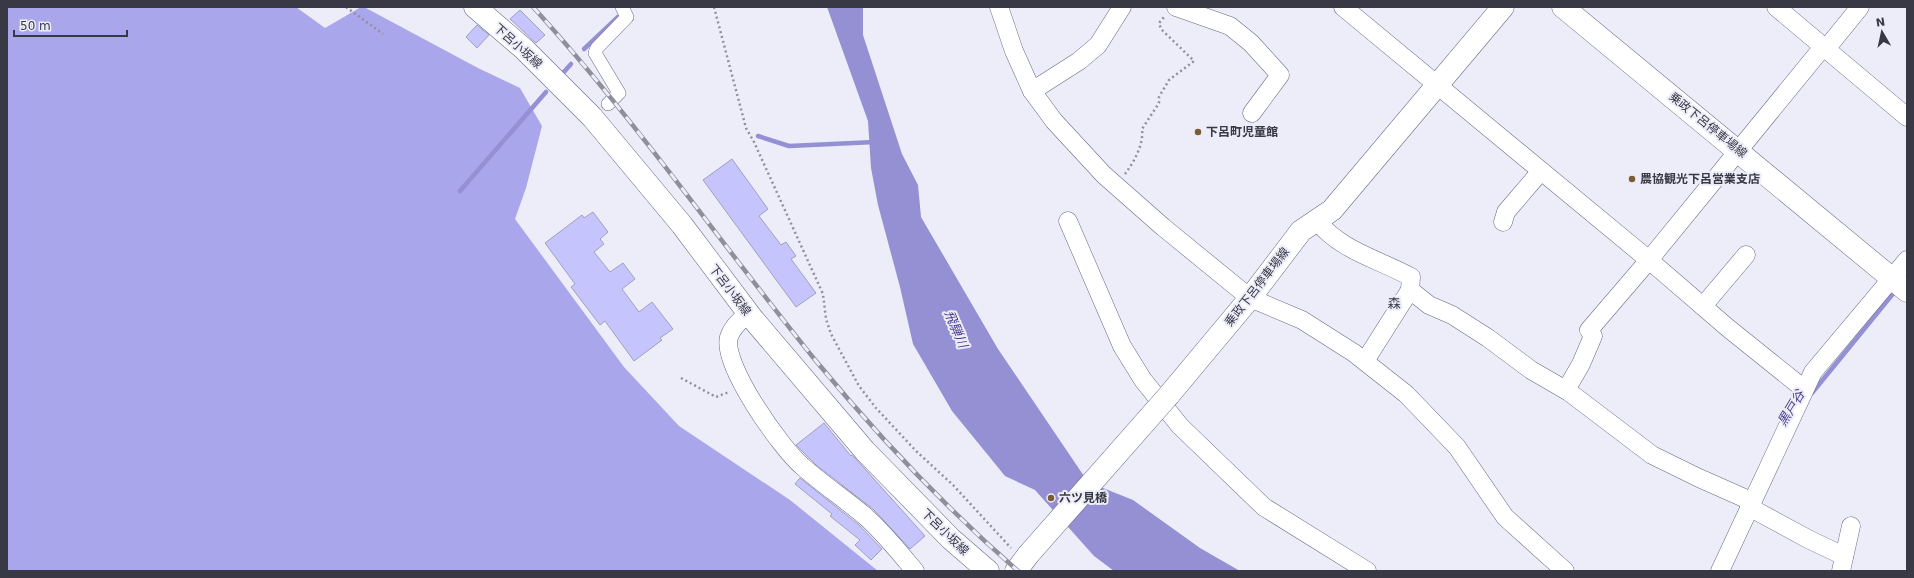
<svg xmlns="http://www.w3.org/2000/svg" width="1914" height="578" viewBox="0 0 1914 578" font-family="'DejaVu Sans','Noto Sans JP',sans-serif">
<rect width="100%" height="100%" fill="#ededfa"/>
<!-- forest -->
<path fill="#a9a6eb" d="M7,7H296L325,28L361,7H364L478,68L520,88L542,126L526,188L515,219L624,367L679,426L790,500L878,571H7Z"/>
<!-- water -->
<path fill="#9490d3" d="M827,7H863V35L902,154L918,185L921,217L998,349L1088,482L1133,500L1200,548L1240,571H1114L1094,556L1035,490L1005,476L952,411L913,344L900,287L878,205L871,168L868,121Z"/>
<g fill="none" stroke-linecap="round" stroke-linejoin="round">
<!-- stream -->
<g stroke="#9490d3" stroke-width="4.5">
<path d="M584,49L618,17"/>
<path d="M563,73L571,64"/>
<path d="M758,136L789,146L875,142"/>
<path d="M460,191L546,92"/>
<path d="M1812,393L1896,290"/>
</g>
</g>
<!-- building -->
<g fill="#c6c4fd" stroke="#a0a0bd">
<path d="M520,10L545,35L536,43L510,19Z"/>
<path d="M477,25L489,35L477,48L466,37Z"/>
<path d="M732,159L768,209L759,216L781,245L786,242L796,256L791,259L816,293L796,307L703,180Z"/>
<path d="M593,212L608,232L600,239L604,244L594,252L610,272L623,263L635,279L622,289L639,312L652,302L673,329L660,338L662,340L634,361L605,321L600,325L571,287L575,284L545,243L582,215L584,218Z"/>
<path d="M824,423L851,456L852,455L865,469L925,536L910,549L873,509L816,465L796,445Z"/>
<path d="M800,478L859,525L882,549L871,560L855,545L860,540L830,516L832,514L795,484Z"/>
</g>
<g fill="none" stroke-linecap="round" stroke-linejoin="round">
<defs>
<path id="pedestrian" d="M608,104L619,93L595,53L597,48L627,17L622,7"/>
<g id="minor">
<path d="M999,7L1014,51L1032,91L1054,121L1104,175L1163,227L1250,298L1302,320L1354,353L1406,394L1457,447L1505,517L1565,571"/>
<path d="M1176,7L1230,26L1251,43L1280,75L1252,113"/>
<path d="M1343,7L1649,260L1728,328L1804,389"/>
<path d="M1776,7L1907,117"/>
<path d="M1826,49L1860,7"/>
<path d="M1032,91L1079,61L1098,45L1122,7"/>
<path d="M1316,220C1341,251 1378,259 1411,277L1410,290"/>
<path d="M1068,221L1122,346L1143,380L1180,426L1264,507L1367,571"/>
<path d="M1503,222L1506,212L1541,171"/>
<path d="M1703,306L1746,255"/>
<path d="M748,313C741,320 732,327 729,337C721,364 781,448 802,466C822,484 845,499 866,517C884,533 899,552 915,571"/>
<path d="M1365,361L1410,290L1429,305L1452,315L1488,338L1531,370L1569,392L1652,455L1699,478L1751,501"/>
<path d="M1566,390L1581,364L1593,336L1589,330L1649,260L1823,47"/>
<path d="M1749,507L1810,540L1844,556"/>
<path d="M1720,571L1813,372L1907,260"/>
<path d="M1841,571L1851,526"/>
</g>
<g id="secondary">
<path d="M1563,7L1907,291"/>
<path d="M1169,395L1250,298L1301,231L1332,210L1503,7"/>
<path d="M1016,571L1028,555"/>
</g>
<path id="primary" d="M475,7L524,49L592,117L682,225L752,318L865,451L951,539L988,571"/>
</defs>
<!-- pedestrian casing -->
<use href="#pedestrian" stroke="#686782" stroke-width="14"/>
<!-- minor casing -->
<use href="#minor" stroke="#686782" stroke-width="19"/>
<!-- secondary casing -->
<use href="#secondary" stroke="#686782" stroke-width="23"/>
<!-- primary casing -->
<use href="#primary" stroke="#686782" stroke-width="23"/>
<!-- path -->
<g stroke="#90909d" stroke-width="2.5" stroke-dasharray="2 3" stroke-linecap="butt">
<path d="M346,7L383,34"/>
<path d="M714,7L746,128L754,142L823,294L826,319L831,334L859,386L876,408L916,451L953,485L1011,548"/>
<path d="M1125,174C1134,162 1144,144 1142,129L1159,103V97L1169,80L1194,61L1161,29L1159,23L1164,17"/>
<path d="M681,378L716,397L729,392"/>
</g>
<!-- pedestrian -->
<use href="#pedestrian" stroke="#fff" stroke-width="13"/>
<!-- minor -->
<use href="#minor" stroke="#fff" stroke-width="18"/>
<!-- secondary -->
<use href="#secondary" stroke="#fff" stroke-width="22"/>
<!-- primary -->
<use href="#primary" stroke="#fff" stroke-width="22"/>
<defs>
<path id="rail" d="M533,7C635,119 721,244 816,361C877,435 946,508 1018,571"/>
</defs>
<!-- rail casing -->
<use href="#rail" stroke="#8f8f9b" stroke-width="4.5"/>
<!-- rail -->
<use href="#rail" stroke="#ededfa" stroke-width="3" stroke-dasharray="9" stroke-linecap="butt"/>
<defs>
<path id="secondary-bridge" d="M1028,555L1169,395"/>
</defs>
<!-- secondary-bridge casing -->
<use href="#secondary-bridge" stroke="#686782" stroke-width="23" stroke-linecap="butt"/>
<!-- secondary-bridge -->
<use href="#secondary-bridge" stroke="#fff" stroke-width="22"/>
</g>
<!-- markers -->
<g fill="#7a5d31" stroke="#ededfa" stroke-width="1.5">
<circle cx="1198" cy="132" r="4"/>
<circle cx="1632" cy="179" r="4"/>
<circle cx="1051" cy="498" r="4"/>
</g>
<g text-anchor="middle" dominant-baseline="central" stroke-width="4" stroke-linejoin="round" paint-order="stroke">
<!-- street labels -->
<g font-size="12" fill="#393945" stroke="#ededfa">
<text transform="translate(518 46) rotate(42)">下呂小坂線</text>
<text transform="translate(1708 125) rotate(39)">乗政下呂停車場線</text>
<text transform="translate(1257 287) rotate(-52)">乗政下呂停車場線</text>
<text transform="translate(730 290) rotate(53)">下呂小坂線</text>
<text transform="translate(945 532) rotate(44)">下呂小坂線</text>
</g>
<!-- poi labels -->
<g font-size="12" font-weight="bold" fill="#393945" stroke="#ededfa" text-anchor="start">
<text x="1206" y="132">下呂町児童館</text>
<text x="1640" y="179">農協観光下呂営業支店</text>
<text x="1059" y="498">六ツ見橋</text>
</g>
<!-- neighbourhood labels -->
<g font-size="13" fill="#393945" stroke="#ededfa">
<text x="1394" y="303">森</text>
</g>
<!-- water labels -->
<g font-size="13" font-style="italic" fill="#493d8e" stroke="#ededfa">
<text transform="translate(956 329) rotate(67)">飛騨川</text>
<text transform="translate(1791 408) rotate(-59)">黒戸谷</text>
</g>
</g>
<!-- border -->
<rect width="1914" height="578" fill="none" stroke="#393945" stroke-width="16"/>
<!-- north arrow -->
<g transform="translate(1882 32) rotate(351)" stroke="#ededfa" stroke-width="3" paint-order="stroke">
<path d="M0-3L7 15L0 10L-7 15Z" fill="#393945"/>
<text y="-6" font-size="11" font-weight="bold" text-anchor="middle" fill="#393945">N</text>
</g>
<!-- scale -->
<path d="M14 30v6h113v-6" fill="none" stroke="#393945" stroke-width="2"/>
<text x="20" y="30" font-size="12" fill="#393945" stroke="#ededfa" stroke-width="3" paint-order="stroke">50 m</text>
</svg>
